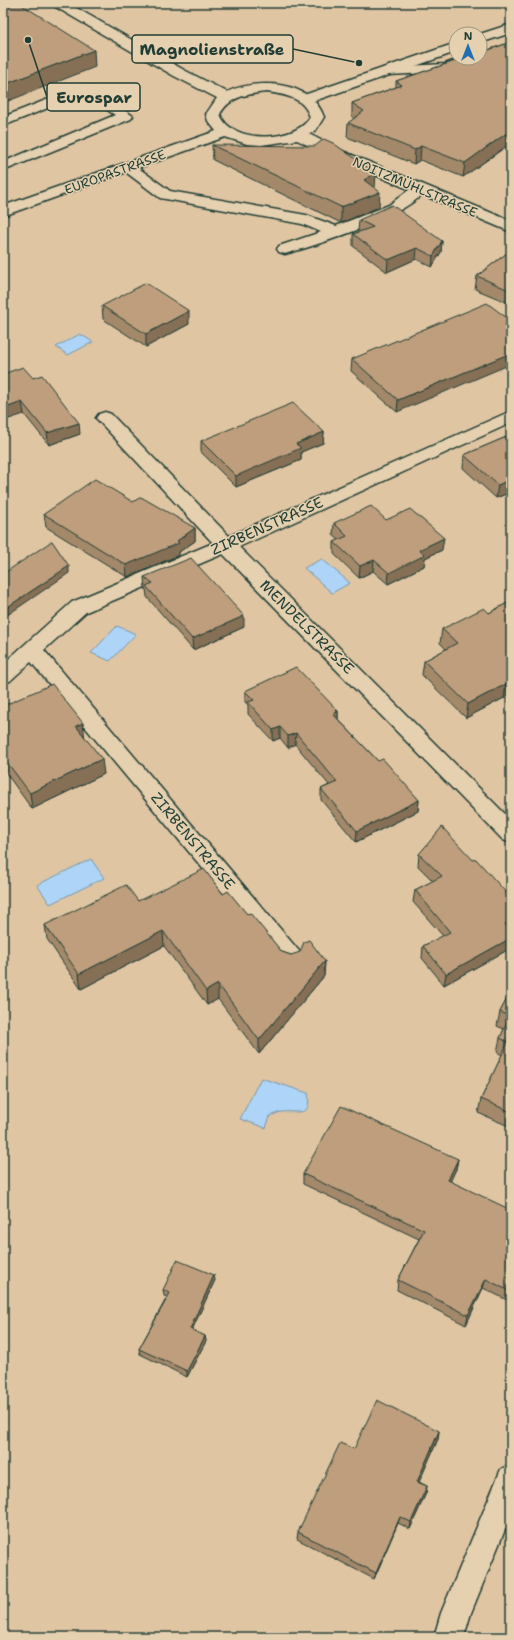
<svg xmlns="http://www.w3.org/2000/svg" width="514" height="1640" viewBox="0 0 514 1640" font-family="'Shantell Sans',sans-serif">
<rect width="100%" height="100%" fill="#e0c5a3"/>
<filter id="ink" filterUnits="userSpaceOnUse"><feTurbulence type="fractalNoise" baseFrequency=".025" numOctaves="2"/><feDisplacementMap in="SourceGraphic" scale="8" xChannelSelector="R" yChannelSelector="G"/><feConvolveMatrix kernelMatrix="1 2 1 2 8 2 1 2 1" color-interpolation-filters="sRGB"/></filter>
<g filter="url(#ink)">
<!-- water -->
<g fill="#aed4f8" stroke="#7598aa">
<path d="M80,334L93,342L68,355L56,347Z"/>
<path d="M322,559L350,583L332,593L304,568Z"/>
<path d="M117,626L136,634L110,661L91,653Z"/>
<path d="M91,859L104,878L50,904L37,885Z"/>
<path d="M261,1078L308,1093C312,1119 298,1110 282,1112C278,1112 274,1115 270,1116L266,1128L240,1119Z"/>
</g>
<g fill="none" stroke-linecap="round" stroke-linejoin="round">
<defs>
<g id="service">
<path d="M84,85L89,86L133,116L131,119L3,171V162L115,115L83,94L3,126V117Z"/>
<path d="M128,163L133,164L170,191L306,215L336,226L389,205L414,186H424L427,189C408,216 318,245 285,254L279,252L277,249L279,246L321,232L302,224L160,198L123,170L121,167L123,164Z"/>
</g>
<g id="minor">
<path d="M461,58H480L478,61L447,72L388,75L383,74L381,71L383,68L388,67L445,64Z"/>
<path d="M511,411V423L239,547L511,820V843L503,840L223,554L86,612L44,650L299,951L303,958L299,965L291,968L283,965L31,662L10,681L3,683V664L72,602L213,543L96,418L99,414L105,412L111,414L229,536Z"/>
<path d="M511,1464V1515L471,1613L464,1637H434L441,1613L501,1469Z"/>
</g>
<path id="tertiary" d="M52,3H68L184,70L227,92C258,78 311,80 324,117L316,130L309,134L340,150L511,221V232L330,156L297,140L261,145L247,144L225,137L3,216V206L216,131L208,121L206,114L217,98L174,76L54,6ZM267,92C286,95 303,97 310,117C296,143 230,144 220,114C230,96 248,94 267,92Z"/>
<g id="secondary">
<path d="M511,24V33L480,43V34Z"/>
<path d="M456,43V52L311,102H301L299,99L301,96Z"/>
</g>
</defs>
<!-- service casing -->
<use href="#service" stroke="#1f3d34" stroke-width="3"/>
<!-- minor casing -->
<use href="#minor" stroke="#1f3d34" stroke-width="3"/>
<!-- tertiary casing -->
<use href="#tertiary" stroke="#1f3d34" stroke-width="3"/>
<!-- secondary casing -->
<use href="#secondary" stroke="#1f3d34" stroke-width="3"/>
<!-- path -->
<path stroke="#1f3d34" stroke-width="1.5" stroke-dasharray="0.5 2" stroke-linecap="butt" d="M30,3L27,6L31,9"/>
<!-- service -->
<use href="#service" fill="#e5d0af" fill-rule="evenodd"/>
<!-- minor -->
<use href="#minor" fill="#e5d0af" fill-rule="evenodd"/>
<!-- tertiary -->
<use href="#tertiary" fill="#e5d0af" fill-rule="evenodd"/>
<!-- secondary -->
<use href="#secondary" fill="#e5d0af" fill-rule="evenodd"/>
</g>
<!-- wall -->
<g fill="#a3886b" stroke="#1f3d34">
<path d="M511,42V143L463,177L420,160L414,164L347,137L348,123L354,119L352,117V103L396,87V81Z"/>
<path d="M212,145L375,188L379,207L341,223L213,160Z"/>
<path d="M359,220L442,241L441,252L432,267L416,259L387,272L353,246V234L360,232L358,231Z"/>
<path d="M511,250V304L475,289L477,276Z"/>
<path d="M102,306L189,324L146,347L103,319Z"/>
<path d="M511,321L397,412L351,371L352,359Z"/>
<path d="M3,374L80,434L49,445L24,414Z"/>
<path d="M324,432L323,443L301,452V460L236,487L201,452V441Z"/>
<path d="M511,435V492L496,498L463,468L464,455Z"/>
<path d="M133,502L195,528V541L179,552V555L127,577L46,527L44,514Z"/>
<path d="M386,520L442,550L425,558L424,566L388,584L373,571L359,578L334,554V542L339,540L333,535L334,523Z"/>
<path d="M144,577L244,627L193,650L147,597L146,589H145Z"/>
<path d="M511,601V705L504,698L466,718L422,675L424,661L446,649L440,643L442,629L489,613Z"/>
<path d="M245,691L338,711V719L378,761L419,800L418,811L356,842L321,800V789L329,785L295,744L288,748L280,738L273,741L248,714V705L245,702Z"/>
<path d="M3,706L84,737L104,774L32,809L3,769Z"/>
<path d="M419,854L473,860L511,898V948L444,985L422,958L423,946L443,936L413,902L415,890L433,881L418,866Z"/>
<path d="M223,894L247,914L282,952L291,955L325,961L324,976L259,1054L218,999L207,1005L164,946L81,989L47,939L45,925L138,901Z"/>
<path d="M511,991V1127L478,1113L481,1099L502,1055L497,1052L500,1038L504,1029L497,1026L500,1012Z"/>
<path d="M458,1159L456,1169L450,1181L511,1291L507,1300L483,1288L466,1325L397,1290L398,1280L419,1239L303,1184V1174Z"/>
<path d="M215,1280L192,1330L205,1336L206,1341L187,1377L140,1354L139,1349L167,1297L164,1296L163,1290Z"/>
<path d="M439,1431L438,1439L419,1482L427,1486L426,1493L410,1529L398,1523L374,1579L297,1539L298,1532L354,1449Z"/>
</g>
<!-- shaded-wall -->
<g fill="#856f57" stroke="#1f3d34">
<path d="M94,50L95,67L3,103V85Z"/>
<path d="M511,130V143L463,177L465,163Z"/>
<path d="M421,146L420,160L414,164L415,150Z"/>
<path d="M376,173L375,189L364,180Z"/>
<path d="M380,192L379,207L341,223V207Z"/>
<path d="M442,241L441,252L432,267L433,256Z"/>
<path d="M417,248L416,259L387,272L388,260Z"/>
<path d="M189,311V324L146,347V334Z"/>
<path d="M511,353V364L397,412L398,400Z"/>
<path d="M22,402L24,414L3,421V409Z"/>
<path d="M79,423L80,434L49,445L47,433Z"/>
<path d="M324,432L323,443L301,452V460L236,487V476L296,444Z"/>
<path d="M511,479V492L496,498L498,485Z"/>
<path d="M195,528V541L179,552V555L127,577L126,565L177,541Z"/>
<path d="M444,538L442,550L425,558L424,566L388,584L389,573L419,550Z"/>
<path d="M374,560L373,571L359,578L360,566Z"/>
<path d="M69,566V573L3,618V610Z"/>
<path d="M244,616V627L193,650L192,639Z"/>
<path d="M506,684L504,698L466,718L468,704Z"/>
<path d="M338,711V723L333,714Z"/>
<path d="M83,723L85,739L76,726Z"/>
<path d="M280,727V738L273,741V730Z"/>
<path d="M296,733L295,744L288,748V736Z"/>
<path d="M102,759L104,774L32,809L30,793Z"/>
<path d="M419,800L418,811L356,842L357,831Z"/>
<path d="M511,921V931L505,924Z"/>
<path d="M163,931L164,946L81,989L79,974Z"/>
<path d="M511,938V948L444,985L446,974Z"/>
<path d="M325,961L324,976L259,1054V1040Z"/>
<path d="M218,984V999L207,1005L206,991Z"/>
<path d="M458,1159L456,1169L446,1191L448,1180Z"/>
<path d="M214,1275L215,1280L190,1334V1329Z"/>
<path d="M486,1279L483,1288L466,1325L468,1315Z"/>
<path d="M511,1287V1291L507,1300L509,1291Z"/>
<path d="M205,1336L206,1341L187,1377V1371Z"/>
<path d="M439,1431L438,1439L416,1489L417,1482Z"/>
<path d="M427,1486L426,1493L410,1529L411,1522Z"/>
<path d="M400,1517L398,1523L374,1579L376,1573Z"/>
</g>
<!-- building -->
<g fill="#be9e7c" stroke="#1f3d34">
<path d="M3,3H19L94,50L3,85Z"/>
<path d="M511,42V130L465,163L421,146L415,150L348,123L364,111L352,103L402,85L396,81L464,58H480V53Z"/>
<path d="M324,139L333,143L376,173L364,180L380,192L341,207L212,145L315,146Z"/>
<path d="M392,205L442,241L433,256L417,248L388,260L353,234L373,227L359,220Z"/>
<path d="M511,250V291L477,276Z"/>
<path d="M146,283L189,311L146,334L102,306Z"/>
<path d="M487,303L511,321V353L398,400L352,359Z"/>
<path d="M23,367L33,378L42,375L79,423L47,433L22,402L3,409V374Z"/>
<path d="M293,403L324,432L296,444L301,448L236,476L201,441Z"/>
<path d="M511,435V479L498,485L464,455Z"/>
<path d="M95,479L133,502L141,497L195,528L177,541L179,543L126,565L44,514Z"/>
<path d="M371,506L386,520L410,509L444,538L419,550L425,555L389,573L374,560L360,566L334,542L347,536L334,523Z"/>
<path d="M52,541L69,566L3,610V574Z"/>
<path d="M191,558L244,616L192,639L146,586L153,583L144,577Z"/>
<path d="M511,601V689L506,684L468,704L424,661L457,643L442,629L484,608L489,613Z"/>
<path d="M296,667L338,711L333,714L378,761L383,759L419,800L357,831L321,789L337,782L296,733L288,736L280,727L273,730L248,702L254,700L245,691Z"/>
<path d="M52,684L83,723L76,726L102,759L30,793L3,757V706Z"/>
<path d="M442,827L473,860L476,859L511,898V921L505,924L511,931V938L446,974L423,946L450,932L415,890L442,876L419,854Z"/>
<path d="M204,869L223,894L228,891L247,914L250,913L282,952L291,955L300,952L304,942L309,940L325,961L259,1040L218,984L206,991L163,931L79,974L45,925L126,885L138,901Z"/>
<path d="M511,991V1112L481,1099L508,1042L500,1038L510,1016L500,1012Z"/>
<path d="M341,1106L458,1159L448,1180L511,1210V1287L509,1291L486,1279L468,1315L398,1280L424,1230L303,1174Z"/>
<path d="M177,1260L214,1275L190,1329L205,1336L187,1371L139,1349L170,1293L163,1290Z"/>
<path d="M377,1400L439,1431L417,1482L427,1486L411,1522L400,1517L376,1573L298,1532L340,1443L354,1449Z"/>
</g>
</g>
<g text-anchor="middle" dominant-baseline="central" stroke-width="3" stroke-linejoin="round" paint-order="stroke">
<!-- far-street labels -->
<g font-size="13" fill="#1f3d34" stroke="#e5d0af">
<text transform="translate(115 172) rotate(-20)">EUROPASTRASSE</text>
<text transform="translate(415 187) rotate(23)">NOITZMÜHLSTRASSE</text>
</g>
<!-- street labels -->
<g font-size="15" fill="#1f3d34" stroke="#e5d0af">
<text transform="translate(267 526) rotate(-24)">ZIRBENSTRASSE</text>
<text transform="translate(307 627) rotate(45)">MENDELSTRASSE</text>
<text transform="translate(193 841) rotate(50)">ZIRBENSTRASSE</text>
</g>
</g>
<!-- callouts -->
<path fill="none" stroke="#1f3d34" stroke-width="1.5" d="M359 63L293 49M28 40L47 97"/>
<g fill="#1f3d34" stroke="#e5d0af" stroke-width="1.5">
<circle cx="359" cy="63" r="4"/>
<circle cx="28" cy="40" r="4"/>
</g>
<g fill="#e5d0af" stroke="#1f3d34" stroke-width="1.5">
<rect x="132" y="35" width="161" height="28" rx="4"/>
<rect x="47" y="83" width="93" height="28" rx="4"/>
</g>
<g font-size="16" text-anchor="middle" font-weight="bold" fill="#1f3d34">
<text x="212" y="55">Magnolienstraße</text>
<text x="94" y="103">Eurospar</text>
</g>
<!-- margin -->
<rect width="514" height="1640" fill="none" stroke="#e5d0af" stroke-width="16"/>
<rect x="8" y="8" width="498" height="1624" fill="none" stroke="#1f3d34" stroke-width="1.5" filter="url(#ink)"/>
<!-- north arrow -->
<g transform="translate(468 46)"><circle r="19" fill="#e5d0af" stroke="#96957e"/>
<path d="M0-3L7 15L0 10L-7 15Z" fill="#1f6fb2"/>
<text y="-6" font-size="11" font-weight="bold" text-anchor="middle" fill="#1f3d34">N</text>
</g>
</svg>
